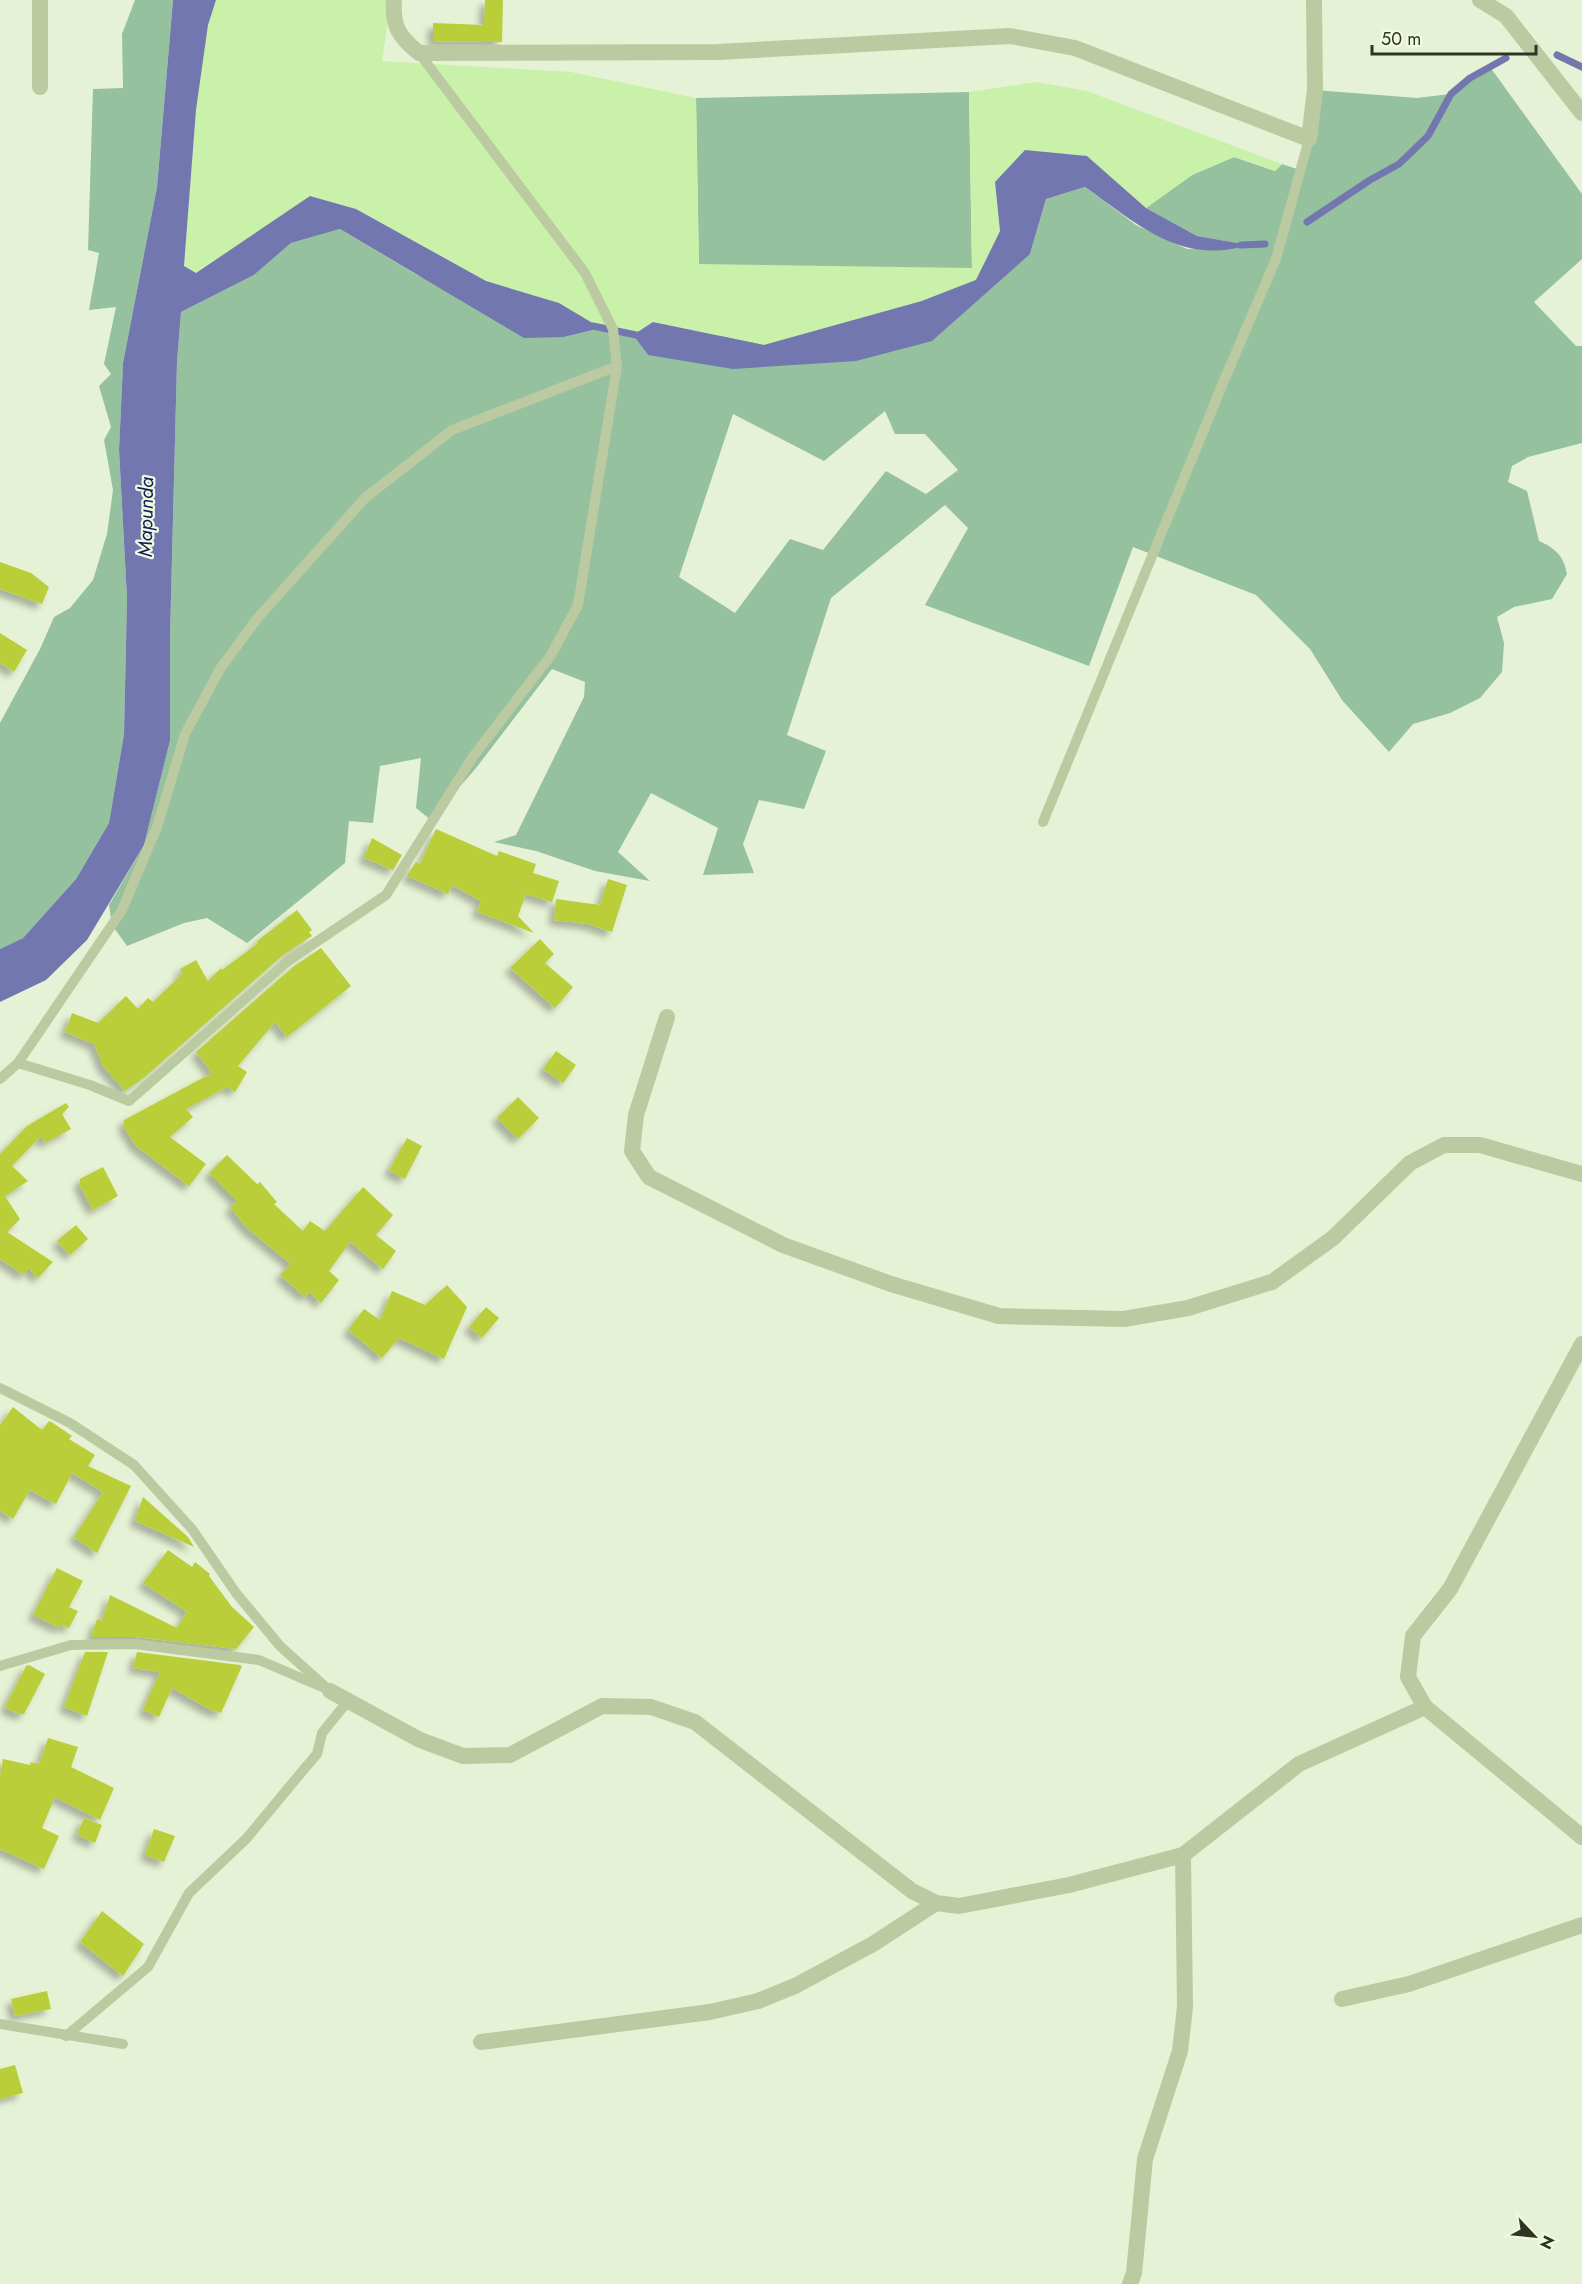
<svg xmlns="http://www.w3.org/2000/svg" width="1582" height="2284" viewBox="0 0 1582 2284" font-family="Jost,sans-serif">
<defs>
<filter id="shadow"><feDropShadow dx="-5.5" dy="5.5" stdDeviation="3" flood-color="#0004"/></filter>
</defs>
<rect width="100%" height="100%" fill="#e6f2d5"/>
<!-- green -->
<g fill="#95c19f" fill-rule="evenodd">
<path d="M135,0H173L157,187L123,363L119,450L127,598L124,734L109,823L76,879L23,938L0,949V723L40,649L54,617L70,608L93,580L107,534L113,490L104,440L111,427L99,386L111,374L104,364L116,307L89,310L99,253L88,250L93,89L123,88L122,34Z"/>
<path d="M1490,67L1582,194V259L1534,302L1576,346H1582V443L1528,457L1512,466L1508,482L1527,491L1539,541C1555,548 1564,556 1567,574L1552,599L1514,607L1497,617L1504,643L1502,672L1480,698L1450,713L1413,724L1389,752L1342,700L1310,649L1256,595L1133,547L1089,666L925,605L968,528L945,505L831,598L787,735L826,751L804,809L759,800L743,844L754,873L703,875L718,828L651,793L618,852L650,881L595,871L536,851L494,842L516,835L584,697L585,682L552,669L476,768L431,820L416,808L421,758L380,766L373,823L349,821L345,863L247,943L207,918L184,923L127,946L112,925L109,905L144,845L170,741V637L177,362L181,312L254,275L291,243L340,229L417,275L564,337L601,328L613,329L633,335L648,355L1030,254L1046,199L1085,187L1136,225L1187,249L1246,245L1197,236L1146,208L1192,175L1234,157L1275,171L1282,164L1300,170L1315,90L1417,98L1450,94L1470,78ZM885,411L895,434H925L958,470L926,494L886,471L823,550L790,539L735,613L679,577L733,414L824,461Z"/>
<path d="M969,92L972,268L699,273L696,98Z"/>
</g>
<!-- sand -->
<path fill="#c9f1a9" d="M216,0H391L382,61L571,72L696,98L699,264L972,268L969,92L1036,82L1087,91L1282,164L1275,171L1234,157L1192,175L1146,208L1087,156L995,182L1000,231L976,280L922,301L764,345L654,322L633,335L601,328L559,303L486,281L356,209L311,196L195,273L184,266L196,110L208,25Z"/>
<!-- water -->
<g fill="#7377b0">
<path d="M173,0H216L208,25L196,110L184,266L196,273L310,196L356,209L486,281L559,303L601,328L564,337L524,338L340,229L291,243L254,275L181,312L177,362L170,637V741L144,845L87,940L46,980L0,1002V949L23,938L76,879L109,823L124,734L127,598L119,450L123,363L157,187Z"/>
<path d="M1025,150L1087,156L1146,208L1197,236L1248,245C1181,266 1136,223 1085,187L1046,199L1030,254L932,341L856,361L733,369L648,355L633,335L653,322L764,345L922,301L976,280L1000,231L995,182Z"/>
</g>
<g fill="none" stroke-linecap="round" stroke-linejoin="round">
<!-- stream -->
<g stroke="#7377b0" stroke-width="7">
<path d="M1557,55L1582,67"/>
<path d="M1307,222L1370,180L1399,164L1428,136L1451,94L1470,78L1506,58"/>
<path d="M1241,245L1265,244"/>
<path d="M593,326L641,336"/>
</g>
</g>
<!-- building -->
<g fill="#b9ce38" filter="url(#shadow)">
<path d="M485,0H503L502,42L433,41V23L484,25Z"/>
<path d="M0,562L31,573L49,587L42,604L0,589Z"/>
<path d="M0,633L27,650L14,672L0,663Z"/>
<path d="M436,829L497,856L499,851L536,864L533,873L559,881L552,902L526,894L518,916L534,933L477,912L481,901L452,885L448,894L407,876L416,862L420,864Z"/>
<path d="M372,838L402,855L393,870L364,858Z"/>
<path d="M608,879L627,885L612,932L588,924L554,920L556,899L600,905Z"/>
<path d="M297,910L312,930L309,932L312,936L283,955L146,1076L125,1091L103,1066L94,1044L65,1032L72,1013L98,1023L126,996L138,1009L148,998L153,1002L182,974L180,969L196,960L208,981L221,968L222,970L258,943L256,942Z"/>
<path d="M540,939L554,954L545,963L573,987L555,1008L510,968Z"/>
<path d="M321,948L351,986L287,1037L275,1022L238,1066L247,1072L235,1092L227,1087L186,1109L193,1117L170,1137L206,1164L189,1186L136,1146L124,1127V1120L212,1073L196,1052L293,967Z"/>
<path d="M556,1051L576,1065L563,1083L543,1069Z"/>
<path d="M518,1097L539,1118L518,1139L497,1118Z"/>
<path d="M66,1103L69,1107L62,1114L71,1129L45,1143L41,1136L12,1166L28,1181L5,1196L20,1219L7,1232L53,1262L38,1278L28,1268L24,1275L0,1259V1154L27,1126Z"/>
<path d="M407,1138L422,1146L405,1179L389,1171Z"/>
<path d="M227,1155L257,1184L260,1182L277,1202L274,1204L303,1231L310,1221L325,1231L363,1187L393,1215L376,1235L396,1251L383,1269L350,1242L329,1271L339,1280L321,1303L309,1292L305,1297L280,1275L291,1264L246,1227L230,1207L237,1201L209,1173Z"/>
<path d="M103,1167L118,1196L93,1210L80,1186V1179Z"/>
<path d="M76,1225L88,1239L70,1255L57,1241Z"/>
<path d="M447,1285L467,1307L444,1359L399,1338L382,1358L348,1330L364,1309L380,1320L392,1291L425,1305Z"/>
<path d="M486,1307L499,1318L482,1338L469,1327Z"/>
<path d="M13,1407L42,1430L49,1421L53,1423L72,1436L69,1439L95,1455L88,1466L131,1486L97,1553L74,1537L103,1492L72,1473L56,1504L30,1490L13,1519L0,1511V1425Z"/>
<path d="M143,1497L188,1537L194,1547L135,1521Z"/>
<path d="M168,1550L192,1567L195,1562L210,1574L209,1576L232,1607L254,1627L236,1649L136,1637H91L97,1619L102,1621L110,1595L177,1628L187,1612L143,1583Z"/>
<path d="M57,1568L83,1581L69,1607L78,1611L69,1628L60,1625L59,1628L33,1615Z"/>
<path d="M85,1652H108L87,1716L64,1707Z"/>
<path d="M137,1652L240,1665L242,1666L221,1713L214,1710V1712L172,1688L159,1717L143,1710L160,1672L133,1668Z"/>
<path d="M29,1665L45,1674L24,1714H17L5,1707L26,1666Z"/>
<path d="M48,1738L78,1747L71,1767L114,1788L100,1820L55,1797L42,1828L59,1836L44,1869L0,1849V1776L3,1759L30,1765L31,1762L39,1764Z"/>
<path d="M84,1818L102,1825L95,1843L77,1835Z"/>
<path d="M154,1829L175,1836L164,1862L145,1855Z"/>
<path d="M102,1911L144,1944L123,1976L80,1942Z"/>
<path d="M47,1991L51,2009L15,2016L11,1999Z"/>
<path d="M15,2065L23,2093L0,2099V2069Z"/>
</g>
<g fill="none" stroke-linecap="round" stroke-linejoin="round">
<!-- service -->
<g stroke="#bccaa1" stroke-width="10">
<path d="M1043,822L1223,383L1276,259L1309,139"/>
<path d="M18,1063L122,910L157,827L185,734L220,669L256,620L365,498L452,430L617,366"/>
<path d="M0,1079L18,1063L90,1085L129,1101L288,961L386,895L472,758L551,655L578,605L617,366L613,329L585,273L419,53"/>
<path d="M0,1388L70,1423L134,1465L192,1529L236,1593L280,1646L330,1691"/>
<path d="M0,1666L71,1645L135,1644L259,1660L322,1687"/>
<path d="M0,2024L123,2044"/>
<path d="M66,2036L148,1967L189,1893L246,1839L305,1768L317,1754L322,1733L348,1701"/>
</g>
<!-- minor -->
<g stroke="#bccaa1" stroke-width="16">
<path d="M394,0C392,26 399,37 419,53L718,52L1010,36L1075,48L1309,139L1315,90L1314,0"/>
<path d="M1480,0L1506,16L1582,113"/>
<path d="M40,87V0"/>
<path d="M667,1017L636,1115L632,1151L649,1177L783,1245L891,1284L999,1316L1124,1319L1188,1308L1272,1282L1333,1238L1410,1163L1444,1145H1480L1582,1174"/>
<path d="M1582,1344L1450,1589L1413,1636L1408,1677L1425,1707L1582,1837"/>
<path d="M330,1691L420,1740L463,1756L510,1755L602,1706L651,1707L695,1722L912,1891L936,1903L959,1906L1069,1885L1183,1855L1299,1764L1425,1707"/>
<path d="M1342,1999L1409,1984L1582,1925"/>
<path d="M481,2042L710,2012L758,2001L795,1986L873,1944L936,1903"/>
<path d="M1130,2284L1134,2273L1145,2159L1180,2051L1185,2007L1183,1855"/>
</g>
</g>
<g text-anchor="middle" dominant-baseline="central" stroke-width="4.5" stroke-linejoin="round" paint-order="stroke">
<!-- water labels -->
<g font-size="20" font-style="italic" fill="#181a57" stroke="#effae1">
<text transform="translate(146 517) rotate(-89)">Mapunda</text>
</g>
</g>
<!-- north arrow -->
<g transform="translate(1534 2236) rotate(116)" stroke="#effae1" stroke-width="4.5" paint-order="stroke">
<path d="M0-4.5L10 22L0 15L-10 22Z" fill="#313424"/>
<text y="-9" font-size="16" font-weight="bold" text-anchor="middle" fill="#313424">N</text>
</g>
<!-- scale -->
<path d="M1372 45v9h164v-9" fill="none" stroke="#313424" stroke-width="3"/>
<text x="1381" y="45" font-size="18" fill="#313424" stroke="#effae1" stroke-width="4.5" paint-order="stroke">50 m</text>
</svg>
